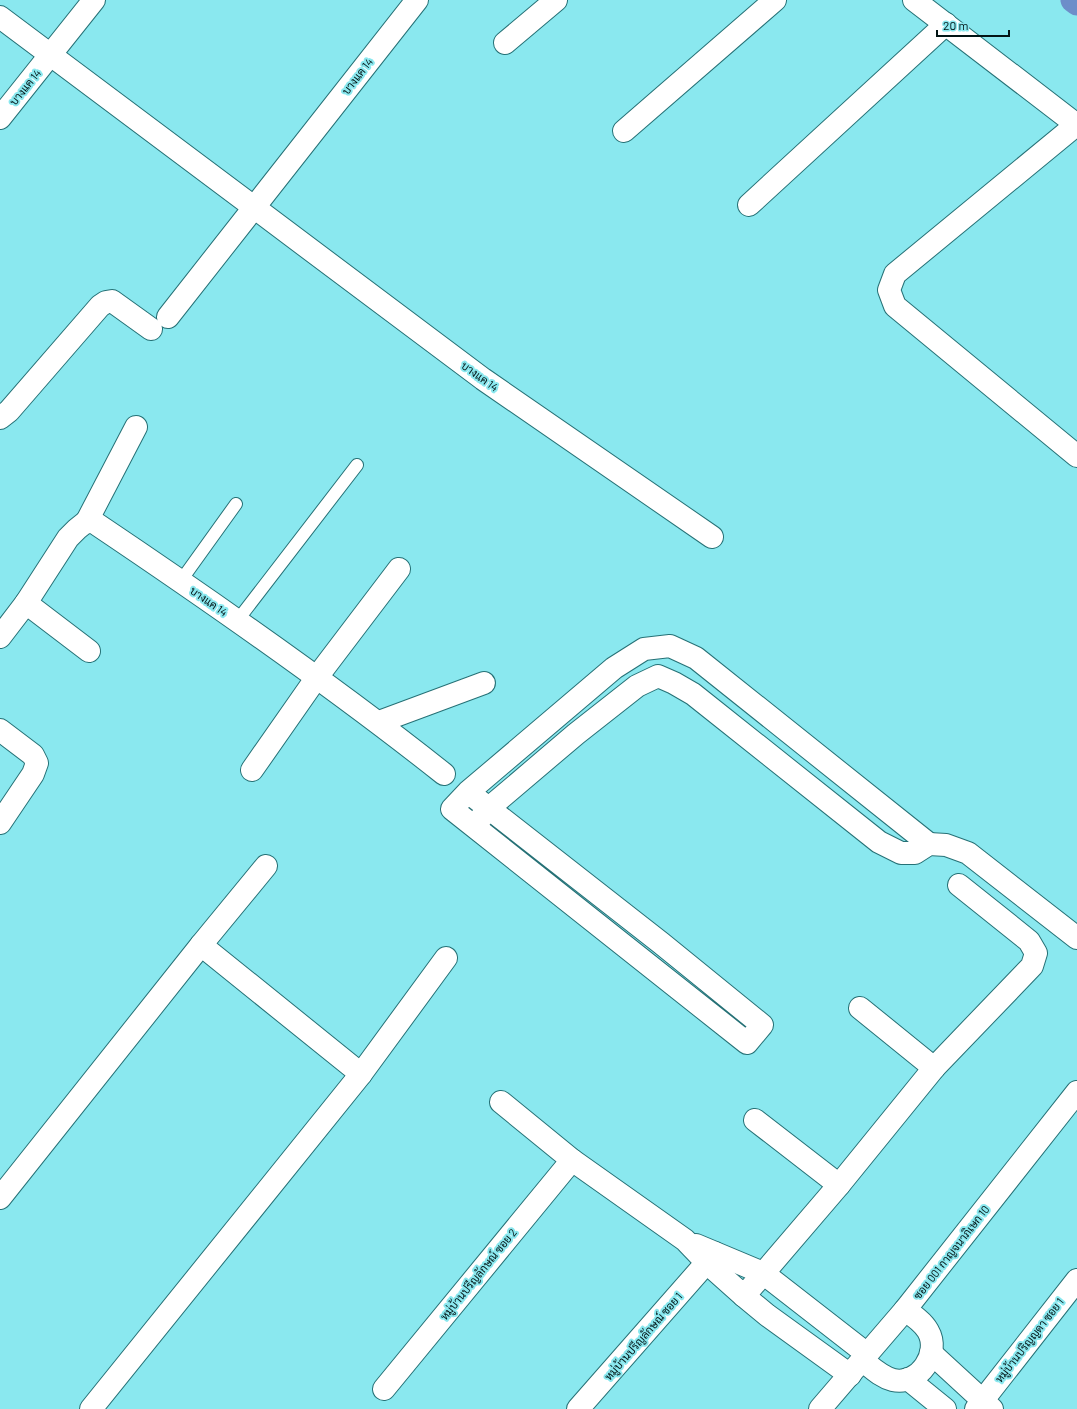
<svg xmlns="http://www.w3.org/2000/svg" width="1077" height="1409" viewBox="0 0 1077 1409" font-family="Barlow,Sarabun,sans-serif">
<rect width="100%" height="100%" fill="#8ae8ef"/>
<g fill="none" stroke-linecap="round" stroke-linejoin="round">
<!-- canal -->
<path stroke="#6d8ec9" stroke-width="25" d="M1073,0L1077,3"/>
<defs>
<g id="service">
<path d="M180,582L236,504"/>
<path d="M237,621L357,465"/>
</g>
<g id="minor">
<path d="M914,0L1077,125"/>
<path d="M0,17L483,379L712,537"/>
<path d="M505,43L556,0"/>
<path d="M0,118L94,0"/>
<path d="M1076,125L895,274L889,290L895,306L1077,456"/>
<path d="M624,131L775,0"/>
<path d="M749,205L946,24"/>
<path d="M168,317L417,0"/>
<path d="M0,418L9,411L100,306L106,302L112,301L151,329"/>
<path d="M87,521L136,427"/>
<path d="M26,603L89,651"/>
<path d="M0,637L26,603L68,538L77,529L87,521L95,523C214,603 332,685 444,774"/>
<path d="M379,722L484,683"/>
<path d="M0,730L33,755L37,763L33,774L0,823"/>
<path d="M252,770L317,677L399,569"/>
<path d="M468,792L661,943L762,1025L747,1043L452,809L468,792L614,668L644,649L670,646L696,658L929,844"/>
<path d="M480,819L489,808L576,734L637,686L658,676L674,683L693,694L879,842L901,853H915L929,844L946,845L968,853L1077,938"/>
<path d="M266,866L201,945L361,1074"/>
<path d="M860,1008L934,1068"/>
<path d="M501,1102L572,1160L685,1240L707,1263L744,1296L839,1185L934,1068L1032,966L1036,953L1029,941L959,885"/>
<path d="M755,1120L839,1185"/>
<path d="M0,1198L201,945"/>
<path d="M696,1245L763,1273L867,1354"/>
<path d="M744,1296L767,1315L850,1375"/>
<path d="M931,1353L992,1409"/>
<path d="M862,1360C872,1368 881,1377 893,1380C919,1386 941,1353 928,1331C923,1322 914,1316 905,1310"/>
<path d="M908,1379L945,1409"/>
<path d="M384,1389L572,1160"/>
<path d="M91,1409L361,1074L446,958"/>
<path d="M578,1409L715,1253"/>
<path d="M976,1409L1077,1280"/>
</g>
<path id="tertiary" d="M820,1409L905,1310L1077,1092"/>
</defs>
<!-- service casing -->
<use href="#service" stroke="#267176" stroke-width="14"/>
<!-- minor casing -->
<use href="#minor" stroke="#267176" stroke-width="24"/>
<!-- tertiary casing -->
<use href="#tertiary" stroke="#267176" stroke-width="24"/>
<!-- service -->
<use href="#service" stroke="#fff" stroke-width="12"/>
<!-- minor -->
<use href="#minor" stroke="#fff" stroke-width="22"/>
<!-- tertiary -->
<use href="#tertiary" stroke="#fff" stroke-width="22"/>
</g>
<g text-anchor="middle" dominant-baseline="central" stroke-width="4" stroke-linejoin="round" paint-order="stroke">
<!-- street labels -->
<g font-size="11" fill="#021415" stroke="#8ae8ef">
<text transform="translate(357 76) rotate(-52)">บางแค 14</text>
<text transform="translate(25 87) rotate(-51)">บางแค 14</text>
<text transform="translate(480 376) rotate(36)">บางแค 14</text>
<text transform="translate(209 601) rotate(35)">บางแค 14</text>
<text transform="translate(951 1252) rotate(-52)">ซอย 001 กาญจนาภิเษก 10</text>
<text transform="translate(478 1274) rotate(-51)">หมู่บ้านปรีญลักษณ์ ซอย 2</text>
<text transform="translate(643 1336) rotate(-49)">หมู่บ้านปรีญลักษณ์ ซอย 1</text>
<text transform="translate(1029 1340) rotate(-52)">หมู่บ้านปริญญดา ซอย 1</text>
</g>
</g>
<!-- scale -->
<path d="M937 30v6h72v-6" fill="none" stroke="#021415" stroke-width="2"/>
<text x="943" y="30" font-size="12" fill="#021415" stroke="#8ae8ef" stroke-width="3" paint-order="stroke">20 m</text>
</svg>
